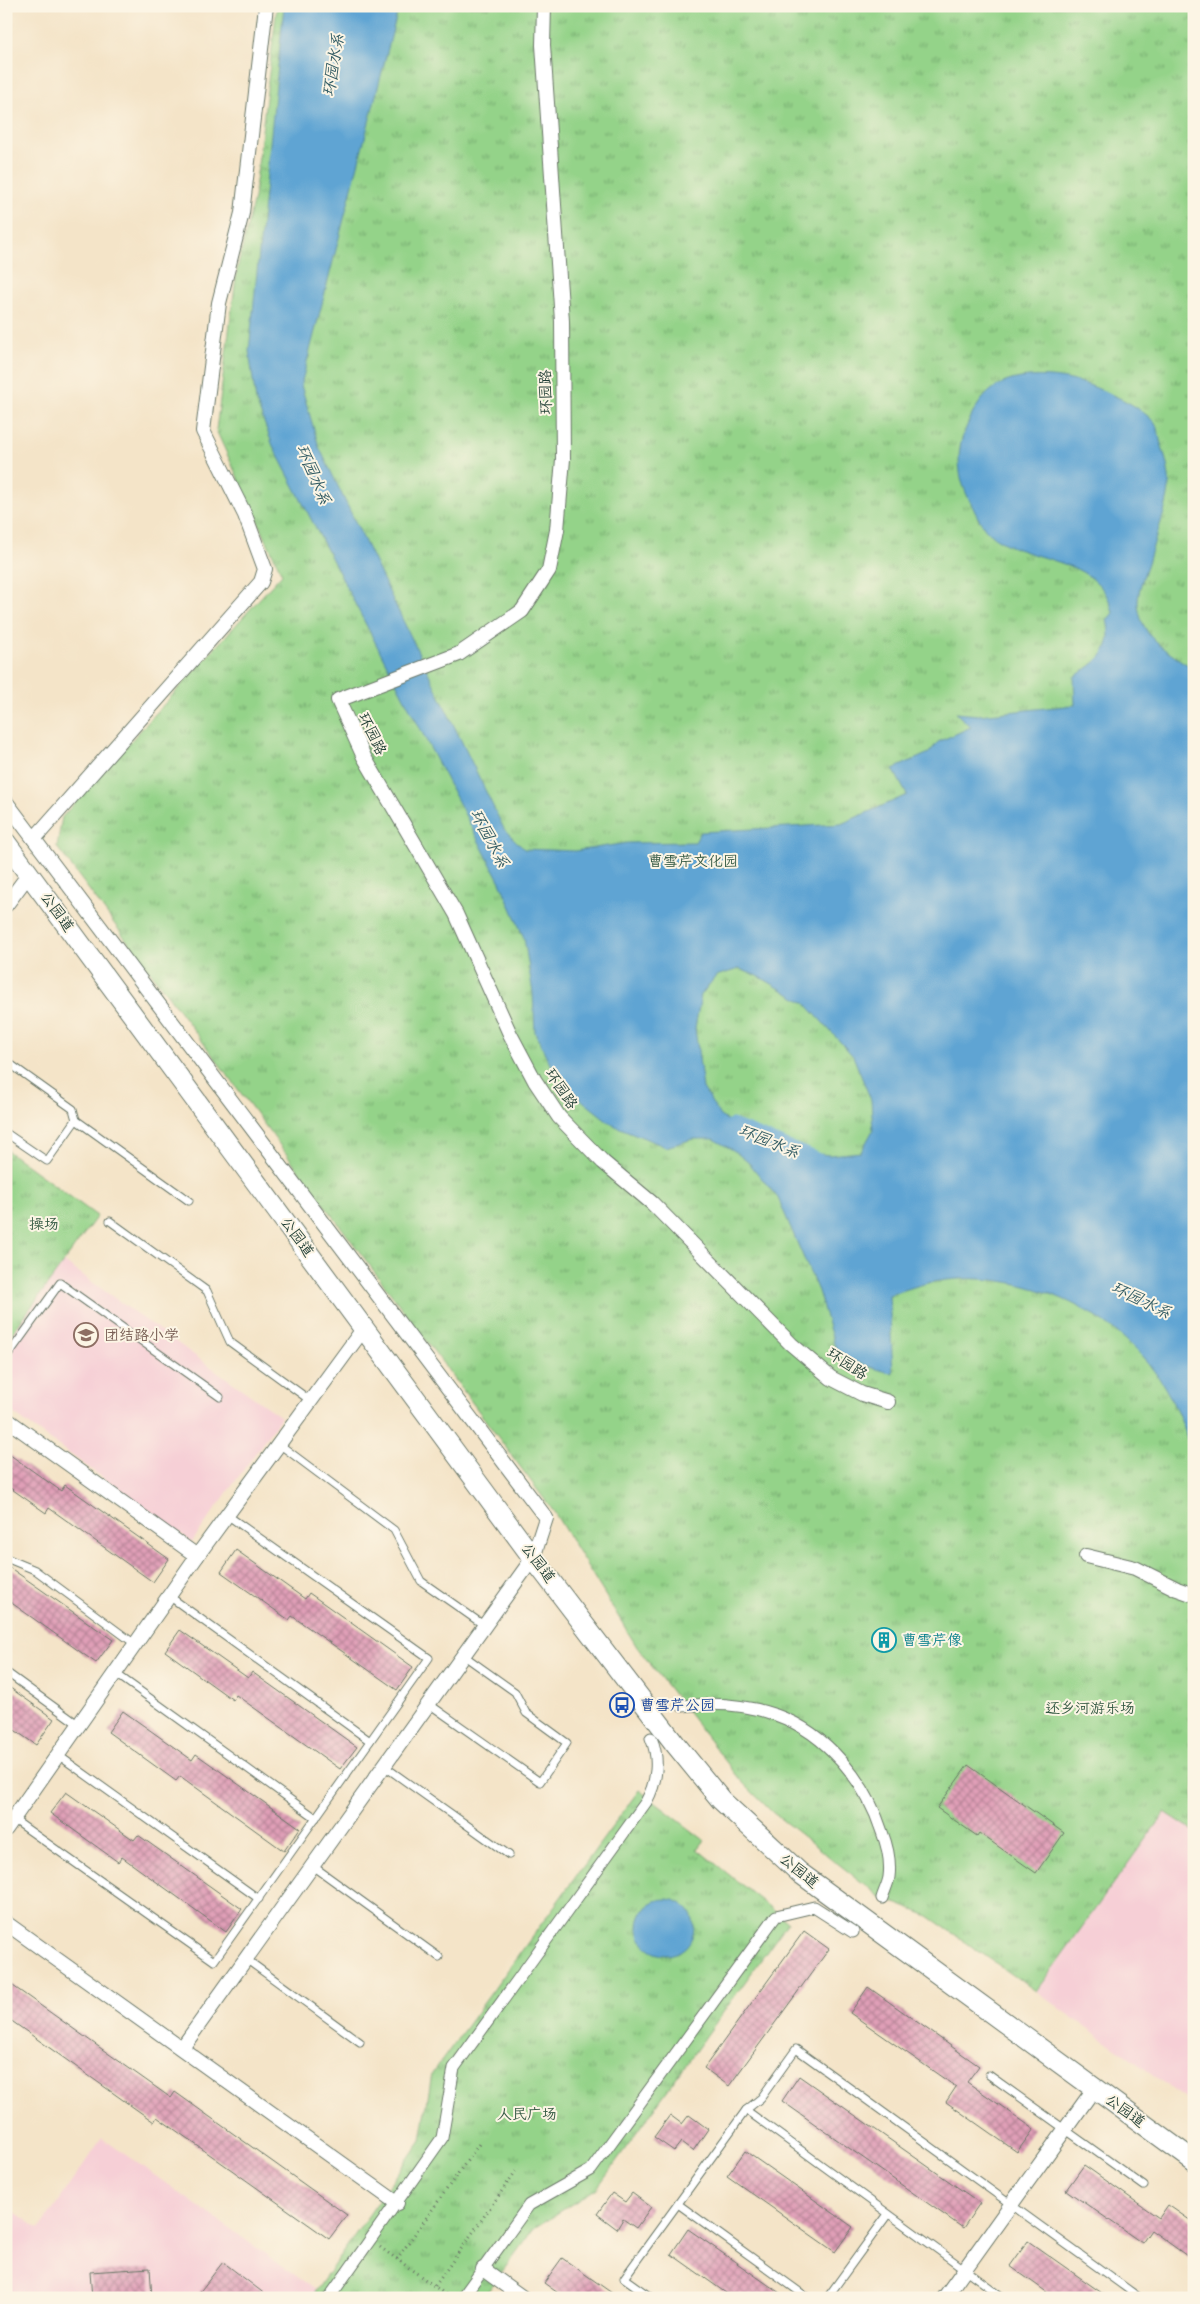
<svg xmlns="http://www.w3.org/2000/svg" width="1200" height="2304" viewBox="0 0 1200 2304" font-family="'Balsamiq Sans','LXGW WenKai TC',sans-serif">
<defs>
<pattern id="park-tufts" width="24" height="20" patternUnits="userSpaceOnUse" patternTransform="scale(1.25)"><rect width="24" height="20" fill="#94d389"/><path d="M3 7l-1-3M5 7V3M7 7l1-3M15 17l-1-3M17 17v-4M19 17l1-3" fill="none" stroke="#78ac71"/></pattern>
<pattern id="building-cross-hatch" width="8" height="8" patternUnits="userSpaceOnUse" patternTransform="scale(1.25)"><rect width="8" height="8" fill="#e09fb7"/><path d="M0 0l8 8M0 8l8-8" fill="none" stroke="#b58396"/></pattern>
</defs>
<rect width="100%" height="100%" fill="#fcf5e5"/>
<filter id="ink" filterUnits="userSpaceOnUse"><feTurbulence type="fractalNoise" baseFrequency=".02" numOctaves="2"/><feDisplacementMap in="SourceGraphic" scale="10" xChannelSelector="R" yChannelSelector="G"/><feConvolveMatrix kernelMatrix="1 2 1 2 8 2 1 2 1" color-interpolation-filters="sRGB"/></filter>
<filter id="wash" filterUnits="userSpaceOnUse"><feTurbulence type="fractalNoise" baseFrequency=".0096" numOctaves="4" result="noise"/><feDisplacementMap in="SourceGraphic" scale="20" xChannelSelector="R" yChannelSelector="G"/><feGaussianBlur stdDeviation="1.12" result="paint"/><feColorMatrix in="noise" values="0 0 0 0 0 0 0 0 0 0 0 0 0 0 0 0 0 1.4 0 .05"/><feComposite in="paint" operator="in"/></filter>
<g filter="url(#wash)">
<rect width="100%" height="100%" fill="#f4e4c8"/>
<!-- built -->
<g fill="#f6cfd6">
<path d="M6,1150L97,1216L64,1262L281,1417L192,1542L6,1408Z"/>
<path d="M1165,1811L1194,1831V2104L1036,1991Z"/>
<path d="M102,2138L316,2290L311,2298H6V2206L39,2229Z"/>
</g>
<!-- park -->
<g fill="url(#park-tufts)" stroke="#5a885e">
<path d="M277,6H1194V1831L1165,1812L1036,1991L928,1916L882,1898L772,1812L741,1781L637,1647L554,1512L57,847L62,817L282,574L216,430L237,270L254,198Z"/>
<path d="M6,1150L97,1216L6,1342Z"/>
<path d="M639,1790L704,1840L697,1849L788,1922L597,2188L534,2228L483,2298H311L421,2140L432,2074Z"/>
</g>
<!-- water -->
<g fill="#5ea4d3" stroke="#3e7084" fill-rule="evenodd">
<path d="M284,6H399L301,385L319,447L504,829L524,849L575,851L627,843L695,842L701,832L841,824L907,795L893,769L929,753L938,742L971,727L956,713L979,715L1075,705L1074,677C1097,662 1115,651 1107,620L1113,613C1101,555 1032,565 993,536C981,528 974,509 968,497C958,477 956,454 964,433C972,413 982,392 1003,383C1032,371 1073,377 1101,390C1120,398 1139,406 1154,422C1158,427 1159,437 1161,443C1165,456 1171,476 1169,489C1166,513 1155,537 1149,560C1145,572 1137,592 1138,605C1142,640 1167,651 1194,669V1463C1189,1443 1183,1422 1173,1403C1132,1315 1022,1263 928,1283C915,1286 902,1291 889,1295L893,1374C873,1367 845,1363 834,1344L818,1291L778,1198L749,1163L733,1150L713,1139H693L666,1147L613,1125L579,1098L549,1062L535,1032L533,993L524,938L500,882L273,446L256,401L249,351ZM739,969L760,977L805,1003L853,1056L871,1100L873,1130L861,1152L830,1155L788,1151L756,1138L720,1116L703,1088L695,1028L701,995L716,976Z"/>
<circle cx="666" cy="1927" r="28"/>
</g>
<g fill="none" stroke-linecap="round" stroke-linejoin="round">
<!-- canal -->
<path stroke="#5ea4d3" stroke-width="19" d="M732,1128L815,1161"/>
</g>
<g id="blocks">
<!-- building -->
<g fill="url(#building-cross-hatch)">
<path d="M6,1452L61,1491L65,1485L169,1559L153,1582L49,1508L46,1513L6,1485Z"/>
<path d="M236,1550L305,1599L309,1593L413,1667L397,1690L292,1616L289,1620L221,1572Z"/>
<path d="M6,1565L113,1640L96,1663L6,1599Z"/>
<path d="M180,1630L248,1678L252,1672L357,1747L340,1769L236,1695L233,1700L165,1651Z"/>
<path d="M6,1685L54,1719L36,1745L6,1724Z"/>
<path d="M123,1711L192,1760L196,1754L300,1828L284,1851L180,1776L176,1781L108,1732Z"/>
<path d="M968,1765L1064,1833L1036,1873L979,1833L977,1836L937,1808Z"/>
<path d="M66,1792L134,1840L138,1835L242,1909L226,1932L122,1857L118,1862L50,1813Z"/>
<path d="M804,1931L829,1949L729,2086L704,2068Z"/>
<path d="M6,1981L171,2098L175,2092L347,2215L329,2239L157,2117L154,2122L6,2017Z"/>
<path d="M868,1987L979,2066L967,2082L1034,2129L1017,2152L946,2102L956,2087L850,2013Z"/>
<path d="M799,2076L980,2203L963,2228L782,2101Z"/>
<path d="M670,2115L682,2124L689,2115L708,2129L693,2151L681,2142L674,2151L654,2137Z"/>
<path d="M745,2151L853,2227L835,2252L727,2176Z"/>
<path d="M1084,2165L1159,2218L1168,2205L1194,2223V2261L1151,2230L1142,2243L1066,2190Z"/>
<path d="M612,2193L625,2202L632,2193L651,2207L636,2228L623,2219L617,2229L597,2214Z"/>
<path d="M688,2229L787,2298H733L671,2254Z"/>
<path d="M1028,2241L1109,2298H1055L1010,2266Z"/>
<path d="M562,2258L619,2298H565L544,2283Z"/>
<path d="M223,2262L270,2298H195Z"/>
<path d="M150,2268L152,2298H92L90,2272Z"/>
</g>
</g>
</g>
<g filter="url(#ink)">
<use href="#blocks" fill-opacity="0" stroke="#6a7768" stroke-width="1"/>
<g fill="none" stroke-linecap="round" stroke-linejoin="round">
<defs>
<g id="service">
<path d="M6,1061L73,1109L76,1120L189,1201"/>
<path d="M6,1133L47,1161L76,1120"/>
<path d="M110,1221L207,1291L230,1342L311,1401"/>
<path d="M6,1358L60,1283L220,1397"/>
<path d="M279,1444L394,1530L421,1581L485,1626"/>
<path d="M6,1558L35,1570L135,1644"/>
<path d="M169,1596L370,1741"/>
<path d="M6,1672L79,1725"/>
<path d="M115,1673L316,1818"/>
<path d="M429,1704L540,1782L567,1743L526,1713L515,1692L463,1655"/>
<path d="M58,1755L259,1899"/>
<path d="M384,1766L509,1855"/>
<path d="M13,1819L214,1961L429,1658L227,1515"/>
<path d="M313,1866L439,1957"/>
<path d="M246,1959L360,2042"/>
<path d="M989,2075L1144,2186"/>
<path d="M746,2110L1004,2298"/>
<path d="M678,2204L808,2298"/>
<path d="M652,2298L624,2278L746,2110L761,2098L796,2049L1140,2298"/>
<path d="M827,2298L888,2214"/>
</g>
<g id="pedestrian">
<path d="M682,1706C714,1702 745,1704 776,1715C827,1733 866,1782 882,1832C887,1845 891,1862 889,1877C888,1884 884,1891 882,1898"/>
<path d="M329,2298L442,2138L454,2068L646,1802C657,1782 660,1759 651,1738"/>
<path d="M462,2298L529,2205L591,2170L776,1916L814,1907L853,1932"/>
</g>
<g id="minor">
<path d="M544,6L543,45L562,321L563,459L557,530L549,570L522,611L459,654L338,700L364,757L456,914L510,1034L535,1081L559,1117L603,1162L652,1203L791,1344L831,1378L862,1394L888,1402"/>
<path d="M6,802L546,1518L533,1558L182,2048"/>
<path d="M34,839L261,582L265,569L245,515L203,431L219,303L242,213L266,6"/>
<path d="M6,905L29,874"/>
<path d="M6,1419L197,1556"/>
<path d="M1086,1556L1135,1568L1177,1589L1194,1595"/>
<path d="M6,1829L197,1556L364,1328"/>
<path d="M6,1923L397,2203"/>
<path d="M483,2269L523,2298"/>
<path d="M944,2298L1094,2089"/>
</g>
<path id="secondary" d="M6,843L533,1558L676,1745L721,1800L800,1873L1194,2161"/>
</defs>
<!-- service casing -->
<use href="#service" stroke="#6a7768" stroke-width="9"/>
<!-- pedestrian casing -->
<use href="#pedestrian" stroke="#6a7768" stroke-width="13"/>
<!-- minor casing -->
<use href="#minor" stroke="#6a7768" stroke-width="16"/>
<!-- secondary casing -->
<use href="#secondary" stroke="#6a7768" stroke-width="22"/>
<!-- path -->
<g stroke="#6a7768" stroke-width="3" stroke-dasharray="1 4" stroke-linecap="butt">
<path d="M380,2247L448,2296"/>
<path d="M397,2259L479,2144"/>
<path d="M435,2286L516,2171"/>
</g>
<!-- service -->
<use href="#service" stroke="#fff" stroke-width="7"/>
<!-- pedestrian -->
<use href="#pedestrian" stroke="#fff" stroke-width="11"/>
<!-- minor -->
<use href="#minor" stroke="#fff" stroke-width="14"/>
<!-- secondary -->
<use href="#secondary" stroke="#fff" stroke-width="20"/>
</g>
</g>
<!-- icons -->
<defs>
<symbol id="school-ring" viewBox="-11 -11 22 22"><circle r="9.5" fill="#fcf5e5" stroke="#8d6e63" stroke-width="1.5"/><path d="M0-5L7-2L0 1L-7-2ZM-4 1L0 2.5L4 1V4Q0 6-4 4Z" fill="#8d6e63"/></symbol>
<symbol id="building-ring" viewBox="-11 -11 22 22"><circle r="9.5" fill="#fcf5e5" stroke="#0f9aa8" stroke-width="1.5"/><path d="M-4-6H4V6H1V3H-1V6H-4ZM-2.5-4.3h1.7v1.8h-1.7ZM.8-4.3h1.7v1.8H.8ZM-2.5-1h1.7V.8h-1.7ZM.8-1h1.7V.8H.8Z" fill="#0f9aa8"/></symbol>
<symbol id="bus-ring" viewBox="-11 -11 22 22"><circle r="9.5" fill="#fcf5e5" stroke="#1a4fb4" stroke-width="1.5"/><path d="M-5-6H5V4H4V6H2V4H-2V6H-4V4H-5ZM-3.5-4V0h7V-4ZM-3.5 1.2v1.5H-2V1.2ZM2 1.2v1.5H3.5V1.2Z" fill="#1a4fb4"/></symbol>
</defs>
<g fill-rule="evenodd">
<use href="#school-ring" x="72" y="1321" width="28" height="28"/>
<use href="#building-ring" x="870" y="1626" width="28" height="28"/>
<use href="#bus-ring" x="608" y="1691" width="28" height="28"/>
</g>
<g text-anchor="middle" dominant-baseline="central" stroke-width="4" stroke-linejoin="round" paint-order="stroke">
<!-- street labels -->
<g font-size="15" fill="#1f3d34" stroke="#fcf5e5">
<text transform="translate(546 392) rotate(-91)">环园路</text>
<text transform="translate(372 734) rotate(64)">环园路</text>
<text transform="translate(57 912) rotate(54)">公园道</text>
<text transform="translate(561 1089) rotate(56)">环园路</text>
<text transform="translate(297 1237) rotate(54)">公园道</text>
<text transform="translate(847 1364) rotate(33)">环园路</text>
<text transform="translate(538 1563) rotate(53)">公园道</text>
<text transform="translate(799 1871) rotate(39)">公园道</text>
<text transform="translate(1125 2111) rotate(36)">公园道</text>
</g>
<!-- park labels -->
<g font-size="15" fill="#365b45" stroke="#fcf5e5">
<text x="693" y="861">曹雪芹文化园</text>
<text x="44" y="1224">操场</text>
<text x="1090" y="1708">还乡河游乐场</text>
<text x="527" y="2114">人民广场</text>
</g>
<!-- education labels -->
<g font-size="15" fill="#785e54" stroke="#fcf5e5" text-anchor="start">
<text x="104" y="1335">团结路小学</text>
</g>
<!-- culture labels -->
<g font-size="15" fill="#0d838f" stroke="#fcf5e5" text-anchor="start">
<text x="902" y="1640">曹雪芹像</text>
</g>
<!-- transit labels -->
<g font-size="15" fill="#164399" stroke="#fcf5e5" text-anchor="start">
<text x="640" y="1705">曹雪芹公园</text>
</g>
<!-- water labels -->
<g font-size="16" font-style="italic" fill="#325c64" stroke="#fcf5e5">
<text transform="translate(334 65) rotate(-81)">环园水系</text>
<text transform="translate(313 475) rotate(67)">环园水系</text>
<text transform="translate(489 839) rotate(62)">环园水系</text>
<text transform="translate(769 1142) rotate(22)">环园水系</text>
<text transform="translate(1141 1301) rotate(26)">环园水系</text>
</g>
</g>
<!-- margin -->
<rect width="1200" height="2304" fill="none" stroke="#fcf5e5" stroke-width="25"/>
</svg>
